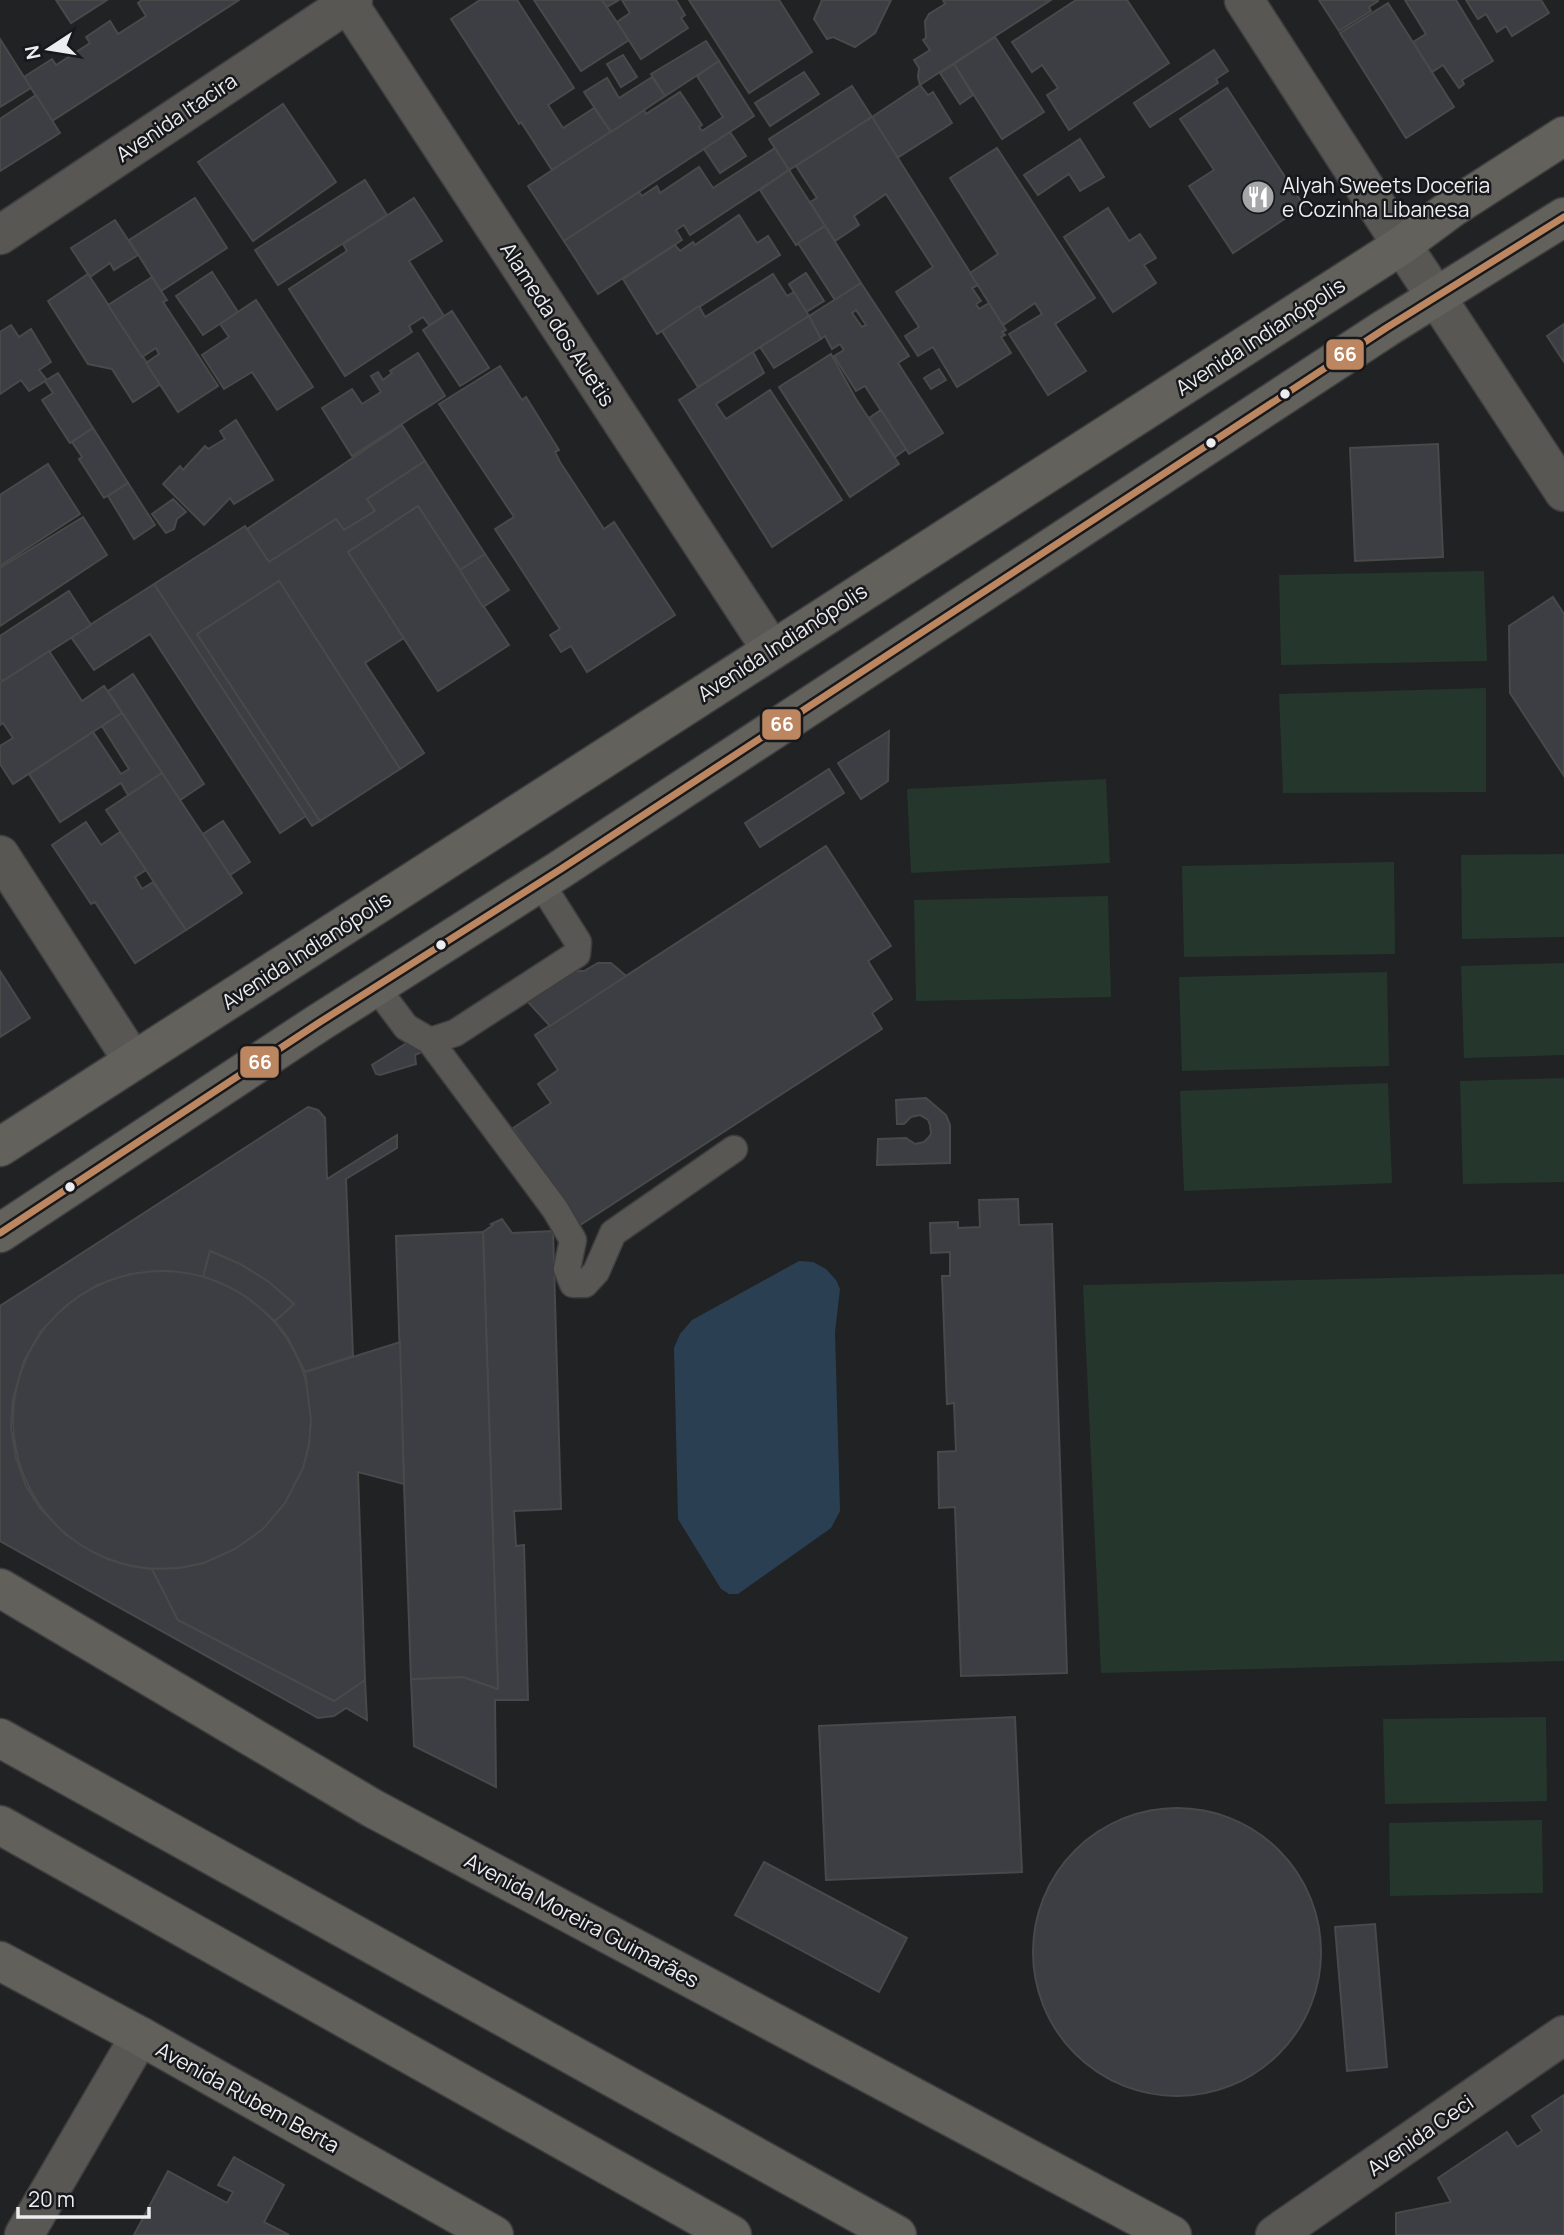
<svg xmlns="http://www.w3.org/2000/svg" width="1564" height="2235" viewBox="0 0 1564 2235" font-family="Manrope,sans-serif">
<rect width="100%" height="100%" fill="#212223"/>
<!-- green -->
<g fill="#25362d">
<path d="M1484,571L1487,661L1281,665L1279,575Z"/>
<path d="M1486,688V792L1283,793L1279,694Z"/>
<path d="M1106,779L1110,863L911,873L907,789Z"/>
<path d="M1564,854V937L1462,939L1461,855Z"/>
<path d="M1394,862L1395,954L1184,957L1182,866Z"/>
<path d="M1108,896L1111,997L916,1001L914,900Z"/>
<path d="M1564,963V1055L1464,1058L1461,966Z"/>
<path d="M1387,972L1389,1066L1182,1071L1179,977Z"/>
<path d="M1564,1078V1182L1463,1184L1460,1081Z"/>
<path d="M1388,1083L1392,1183L1184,1191L1180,1091Z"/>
<path d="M1564,1274V1661L1101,1673L1083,1285Z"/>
<path d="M1546,1717L1547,1801L1385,1804L1383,1719Z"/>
<path d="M1542,1820L1543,1893L1390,1896L1389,1823Z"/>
</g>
<!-- water -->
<path fill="#2b3f53" d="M799,1261L813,1262L826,1269L836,1280L840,1289L835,1332L840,1511L831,1528L738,1594H729L721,1589L678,1519L674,1348L680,1334L692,1320Z"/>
<!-- building -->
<g fill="#3c3e44" stroke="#49494a" stroke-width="2" fill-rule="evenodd">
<path d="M56,0H107L71,23Z"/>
<path d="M142,0H239L52,121L24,77L52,59L56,65L90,43L86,37L110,21L118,34L146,16L138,3Z"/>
<path d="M480,0H517L574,88L548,105L563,128L594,108L611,132L552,170L521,122L519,124L451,19Z"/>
<path d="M534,0H602L629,40L581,71Z"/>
<path d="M602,0H619L607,7Z"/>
<path d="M622,0H676L685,15L681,18L688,28L641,59L617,22L630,13Z"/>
<path d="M689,0H779L812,52L749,93Z"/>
<path d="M822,0H891L875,33L855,47L833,37L827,39L814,19Z"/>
<path d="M943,0H1051L920,85L918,77L919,68L914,60L930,50L923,40L926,38L925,21L929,14L945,4Z"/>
<path d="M1076,0H1127L1169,63L1069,130L1047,95L1058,88L1042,65L1032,72L1012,42Z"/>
<path d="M1319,0H1377L1378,1L1369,7L1371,11L1339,31Z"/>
<path d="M1405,0H1456L1493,61L1462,80L1464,84L1459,88L1443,65L1432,72L1413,42L1426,34Z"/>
<path d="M1466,0H1541L1549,13L1512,36L1506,26L1497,32L1486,14L1478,19Z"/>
<path d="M1388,3L1454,107L1406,138L1340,33Z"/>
<path d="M995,37L1044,112L1002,139L954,64Z"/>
<path d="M0,39L31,88L0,107Z"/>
<path d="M706,41L719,61L665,96L651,74Z"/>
<path d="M1214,50L1228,71L1216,79L1218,83L1150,127L1134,103Z"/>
<path d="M623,55L637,77L621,87L607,64Z"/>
<path d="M719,61L754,116L564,241L528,186L644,110L646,114L680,92L702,125L699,127L702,131L723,117L697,76Z"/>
<path d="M954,64L973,95L960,104L940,73Z"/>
<path d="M804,72L819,94L770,126L755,103Z"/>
<path d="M652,77L665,96L611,132L584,92L607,78L619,98Z"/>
<path d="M920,85L928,95L933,92L952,123L897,158L872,117Z"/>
<path d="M852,86L872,117L789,170L769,139Z"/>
<path d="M1227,88L1304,206L1233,253L1189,186L1214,170L1180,119Z"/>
<path d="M36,95L60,133L0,171V119Z"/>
<path d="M283,104L336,182L253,241L198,162Z"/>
<path d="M872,117L978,285L972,288L981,301L976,304L979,309L989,303L1006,330L1002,332L1005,335L1001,337L1011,353L957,387L933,347L918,356L905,336L919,327L896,292L933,267L886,194L854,216L859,225L835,241L810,202L817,198L796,166Z"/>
<path d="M730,132L746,156L720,173L704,149Z"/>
<path d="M1080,139L1104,177L1080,191L1069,174L1038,195L1024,175Z"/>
<path d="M775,148L789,170L690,235L684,225L676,230L682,240L598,294L564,241L639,192L642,196L657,186L660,193L699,167L713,188Z"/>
<path d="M997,148L1095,298L1055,324L1086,371L1048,395L1009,334L1042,314L1035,303L1003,325L970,273L998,254L950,178Z"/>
<path d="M789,170L825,226L796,245L760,190Z"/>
<path d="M365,180L387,215L278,285L255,250Z"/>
<path d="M195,198L227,248L161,291L129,240Z"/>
<path d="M414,198L442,241L409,261L444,316L429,325L423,317L409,326L412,332L345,376L289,289L347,251L343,244Z"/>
<path d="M1108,208L1129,241L1140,234L1156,258L1144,265L1156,283L1113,312L1064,237Z"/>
<path d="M739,215L757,243L768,236L780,255L657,334L623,279L675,245L680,251L693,242L695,245Z"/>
<path d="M115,220L138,255L114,270L110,263L90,277L71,248Z"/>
<path d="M825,226L861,283L835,300L798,243Z"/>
<path d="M212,272L238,312L203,335L176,296Z"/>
<path d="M806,273L824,301L806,312L789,284Z"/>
<path d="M88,274L161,384L133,402L112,369L88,364L48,301Z"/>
<path d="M773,274L787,296L794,292L809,316L698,387L662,331L699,306L705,317Z"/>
<path d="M152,277L167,300L163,302L218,386L178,412L146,363L159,354L156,348L142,357L108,305Z"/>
<path d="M861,283L909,356L898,363L943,433L909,454L865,386L856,391L834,356L844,350L840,344L832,349L825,336L821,339L809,316ZM856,310L866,325L862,327L852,313Z"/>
<path d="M256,300L313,387L277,410L252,372L224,389L202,355L229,337L220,324Z"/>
<path d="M452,311L489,368L460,386L423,330Z"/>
<path d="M809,316L821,339L774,368L760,347Z"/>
<path d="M1564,324V362L1547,336Z"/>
<path d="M11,325L19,337L31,329L51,362L39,370L47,380L29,391L21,380L0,394V332Z"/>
<path d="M753,352L764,373L716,404L726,419L770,390L842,500L772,547L679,400Z"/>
<path d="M418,353L445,396L352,456L322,408L352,389L362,404L381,392L371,376L378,372L383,380L392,373L390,371Z"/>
<path d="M831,354L856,399L899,464L850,497L779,387Z"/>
<path d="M500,366L522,400L526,397L559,450L555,452L560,462L604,529L614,522L675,615L587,672L571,646L561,652L550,635L560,629L495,529L514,517L439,404Z"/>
<path d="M939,369L946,380L931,389L924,378Z"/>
<path d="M58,373L93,428L70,443L42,400L53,393L45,381Z"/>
<path d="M881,410L906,449L895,457L869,418Z"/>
<path d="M236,420L273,480L234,504L230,498L204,525L163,484L180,466L183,470L205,446L208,449L225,439L220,431Z"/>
<path d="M402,425L425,461L367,499L375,511L344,530L336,519L269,562L247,529Z"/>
<path d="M93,428L128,483L104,498L79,459L82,457L72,442Z"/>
<path d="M1438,444L1443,557L1355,561L1350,448Z"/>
<path d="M425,461L485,554L460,570L418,506L348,552L404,638L365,663L424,753L400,769L279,581L197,634L320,821L312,826L154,584L245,526L269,562L336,519L344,530L375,511L367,499Z"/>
<path d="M48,464L80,514L0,566V495Z"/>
<path d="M128,483L155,525L134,539L108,496Z"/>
<path d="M173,499L186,512L177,519L174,529L166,533L152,514Z"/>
<path d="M418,506L509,645L438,691L348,552Z"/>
<path d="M83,517L107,555L0,626V568Z"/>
<path d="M485,554L509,590L483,607L460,570Z"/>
<path d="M279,581L400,769L320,821L197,634Z"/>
<path d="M154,584L306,816L280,833L150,634L94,670L71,637Z"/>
<path d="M69,591L91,625L2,682L0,678V636Z"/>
<path d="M1553,597L1564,614V776L1510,693L1509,626Z"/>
<path d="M49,651L82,701L104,686L122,713L13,784L0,764V746L13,738L3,723L0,725V683Z"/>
<path d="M133,674L204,784L180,800L108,691Z"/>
<path d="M122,713L162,773L128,795L121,783L60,822L29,774L93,732L121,774L129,769L102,726Z"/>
<path d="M889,731L888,781L861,799L838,763Z"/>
<path d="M829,769L844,793L760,847L745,823Z"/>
<path d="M162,773L242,893L186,930L106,810Z"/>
<path d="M223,821L250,862L230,875L203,834Z"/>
<path d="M86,822L101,845L120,832L146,870L135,877L142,889L153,882L186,930L135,963L95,902L91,904L52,845Z"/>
<path d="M826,846L891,946L868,961L892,999L872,1013L882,1029L577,1227L513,1128L551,1103L538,1084L558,1070L535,1035Z"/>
<path d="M598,963H611L626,976L550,1026L527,1001L572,971H584Z"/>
<path d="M0,971L30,1018L0,1037Z"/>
<path d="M413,1039L422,1052L415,1055L416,1064L380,1075L376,1074L372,1065Z"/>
<path d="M926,1098L946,1115L950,1125V1163L877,1165L878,1139L906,1138L915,1144L924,1142L928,1138L931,1134L930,1125L928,1120L920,1115L911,1117L904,1124H897L896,1100Z"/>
<path d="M308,1107L318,1110L325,1118L327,1179L397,1135V1148L346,1179L353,1356L305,1372L288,1338L275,1321L294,1304L269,1282L240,1264L210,1251L203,1277L169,1271L130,1274L97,1285L65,1307L41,1331L24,1361L13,1399L11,1428L16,1458L26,1486L39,1507L66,1535L108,1559L131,1566L152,1569L178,1620L334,1701L365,1680L367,1720L346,1708L334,1716L318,1718L0,1541V1306Z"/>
<path d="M1018,1199L1019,1225L1052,1224L1067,1673L961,1676L955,1507L939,1508L938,1452L956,1451L954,1403L947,1404L942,1276H950V1252L931,1253L930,1223L958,1222V1228L980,1227L979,1200Z"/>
<path d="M502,1219L512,1233L553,1231L561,1509L514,1511L516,1546L524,1545L528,1700H495L496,1787L414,1746L411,1679L463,1677L498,1689L483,1232L493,1225L491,1224Z"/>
<path d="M483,1232L498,1689L463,1677L411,1679L404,1484L396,1236Z"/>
<path d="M210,1251L240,1264L269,1282L294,1304L275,1321L242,1294L203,1277Z"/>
<circle cx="162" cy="1420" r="149"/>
<path d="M400,1342L404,1484L358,1472L365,1680L334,1701L178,1620L152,1569L180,1568L204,1563L235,1549L263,1529L285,1503L303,1468L309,1445L311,1420L305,1372Z"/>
<path d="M1015,1717L1022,1872L826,1880L819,1726Z"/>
<circle cx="1177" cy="1952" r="144"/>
<path d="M764,1862L907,1938L879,1992L735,1915Z"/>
<path d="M1375,1924L1387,2067L1347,2071L1335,1927Z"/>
<path d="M1564,2095V2235H1396V2213L1451,2202L1438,2178L1507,2132L1517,2147L1542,2131L1532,2116Z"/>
<path d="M234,2157L284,2185L264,2222L289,2235H134L168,2171L227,2203L233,2192L218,2185Z"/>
</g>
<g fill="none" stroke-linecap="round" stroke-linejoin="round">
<defs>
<g id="service">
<path d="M376,987L406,1027L430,1041L455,1033L577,954L578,942L540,882"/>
<path d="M430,1041L555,1209L573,1240L567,1269L573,1284H585L596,1272L613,1233L734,1149"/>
</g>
<g id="minor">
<path d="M346,0L771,649"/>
<path d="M1244,0L1402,245"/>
<path d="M0,235L353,0"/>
<path d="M0,855L133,1061"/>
<path d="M24,2235L140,2036"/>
</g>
<g id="tertiary">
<path d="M1402,245L1564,492"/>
<path d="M1275,2235L1564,2035"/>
</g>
<g id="primary">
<path d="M0,1147L1402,245L1452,208L1564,136"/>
<path d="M0,1233L320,1022L561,869L1386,328L1564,217"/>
</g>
<g id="trunk">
<path d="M0,1588L372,1808L1172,2235"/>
<path d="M0,1738L897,2235"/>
<path d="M0,1825L732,2235"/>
<path d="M0,1961L140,2036L494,2235"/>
</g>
</defs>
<!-- service casing -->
<use href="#service" stroke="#3e3e40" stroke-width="29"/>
<!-- minor casing -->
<use href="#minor" stroke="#3e3e40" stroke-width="41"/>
<!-- tertiary casing -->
<use href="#tertiary" stroke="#3e3e40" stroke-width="41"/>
<!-- primary casing -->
<use href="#primary" stroke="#3e3e40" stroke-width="41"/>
<!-- trunk casing -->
<use href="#trunk" stroke="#3e3e40" stroke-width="41"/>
<!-- service -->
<use href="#service" stroke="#595753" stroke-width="26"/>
<!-- minor -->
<use href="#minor" stroke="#595753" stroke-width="38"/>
<!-- tertiary -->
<use href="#tertiary" stroke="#595753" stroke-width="38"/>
<!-- primary -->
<use href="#primary" stroke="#63615b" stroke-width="38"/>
<!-- trunk -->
<use href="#trunk" stroke="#62605a" stroke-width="38"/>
<defs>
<path id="bus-1" d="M0,1233L320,1022L561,869L1386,328L1564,217"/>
</defs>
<!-- bus-1 casing -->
<use href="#bus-1" stroke="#17181b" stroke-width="12"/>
<!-- bus-1 -->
<use href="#bus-1" stroke="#bb8660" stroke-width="7"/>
</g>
<!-- icons -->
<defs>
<symbol id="restaurant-disc" viewBox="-11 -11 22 22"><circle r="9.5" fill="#a6a6a8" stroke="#17181b"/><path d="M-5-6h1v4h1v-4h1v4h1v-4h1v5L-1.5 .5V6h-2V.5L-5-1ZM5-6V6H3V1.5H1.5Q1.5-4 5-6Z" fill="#fff"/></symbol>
</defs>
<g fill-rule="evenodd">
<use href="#restaurant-disc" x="1239" y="178" width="38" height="38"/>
</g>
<!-- markers -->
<g fill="#ededf0" stroke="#17181b" stroke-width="2.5">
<circle cx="1285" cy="394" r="6"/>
<circle cx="1211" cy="443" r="6"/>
<circle cx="441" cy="945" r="6"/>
<circle cx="70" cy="1187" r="6"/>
</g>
<g text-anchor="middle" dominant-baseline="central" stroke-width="5" stroke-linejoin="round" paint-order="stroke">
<!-- street labels -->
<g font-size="21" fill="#ededf0" stroke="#17181b">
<text transform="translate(176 117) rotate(-34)">Avenida Itacira</text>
<text transform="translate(558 324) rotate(57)">Alameda dos Auetis</text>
<text transform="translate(1260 336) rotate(-33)">Avenida Indianópolis</text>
<text transform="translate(782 642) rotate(-33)">Avenida Indianópolis</text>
<text transform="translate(306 950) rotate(-33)">Avenida Indianópolis</text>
<text transform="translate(582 1920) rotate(28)">Avenida Moreira Guimarães</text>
<text transform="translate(248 2097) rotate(29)">Avenida Rubem Berta</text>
<text transform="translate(1420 2135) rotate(-35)">Avenida Ceci</text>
</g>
<!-- poi labels -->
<g font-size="21" fill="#ededf0" stroke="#17181b" text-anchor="start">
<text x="1282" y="185">Alyah Sweets Doceria<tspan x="1282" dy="24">e Cozinha Libanesa</tspan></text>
</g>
</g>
<g stroke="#17181b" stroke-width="2.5">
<rect x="1325" y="338" width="40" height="33" rx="7" fill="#bb8660"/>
<rect x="761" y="708" width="41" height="33" rx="7" fill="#bb8660"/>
<rect x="239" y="1045" width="41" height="34" rx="7" fill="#bb8660"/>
</g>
<g font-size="19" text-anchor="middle" font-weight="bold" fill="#fff">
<text x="1345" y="361">66</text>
<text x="782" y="731">66</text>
<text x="260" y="1069">66</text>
</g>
<!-- north arrow -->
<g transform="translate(49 49) rotate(258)" stroke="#17181b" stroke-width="5" paint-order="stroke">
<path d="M0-5L12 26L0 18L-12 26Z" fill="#ededf0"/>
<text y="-10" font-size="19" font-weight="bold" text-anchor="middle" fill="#ededf0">N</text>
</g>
<!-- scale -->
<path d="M18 2207v10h131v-10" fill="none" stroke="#ededf0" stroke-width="3.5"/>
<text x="28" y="2207" font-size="21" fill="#ededf0" stroke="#17181b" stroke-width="5" paint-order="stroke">20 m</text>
</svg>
